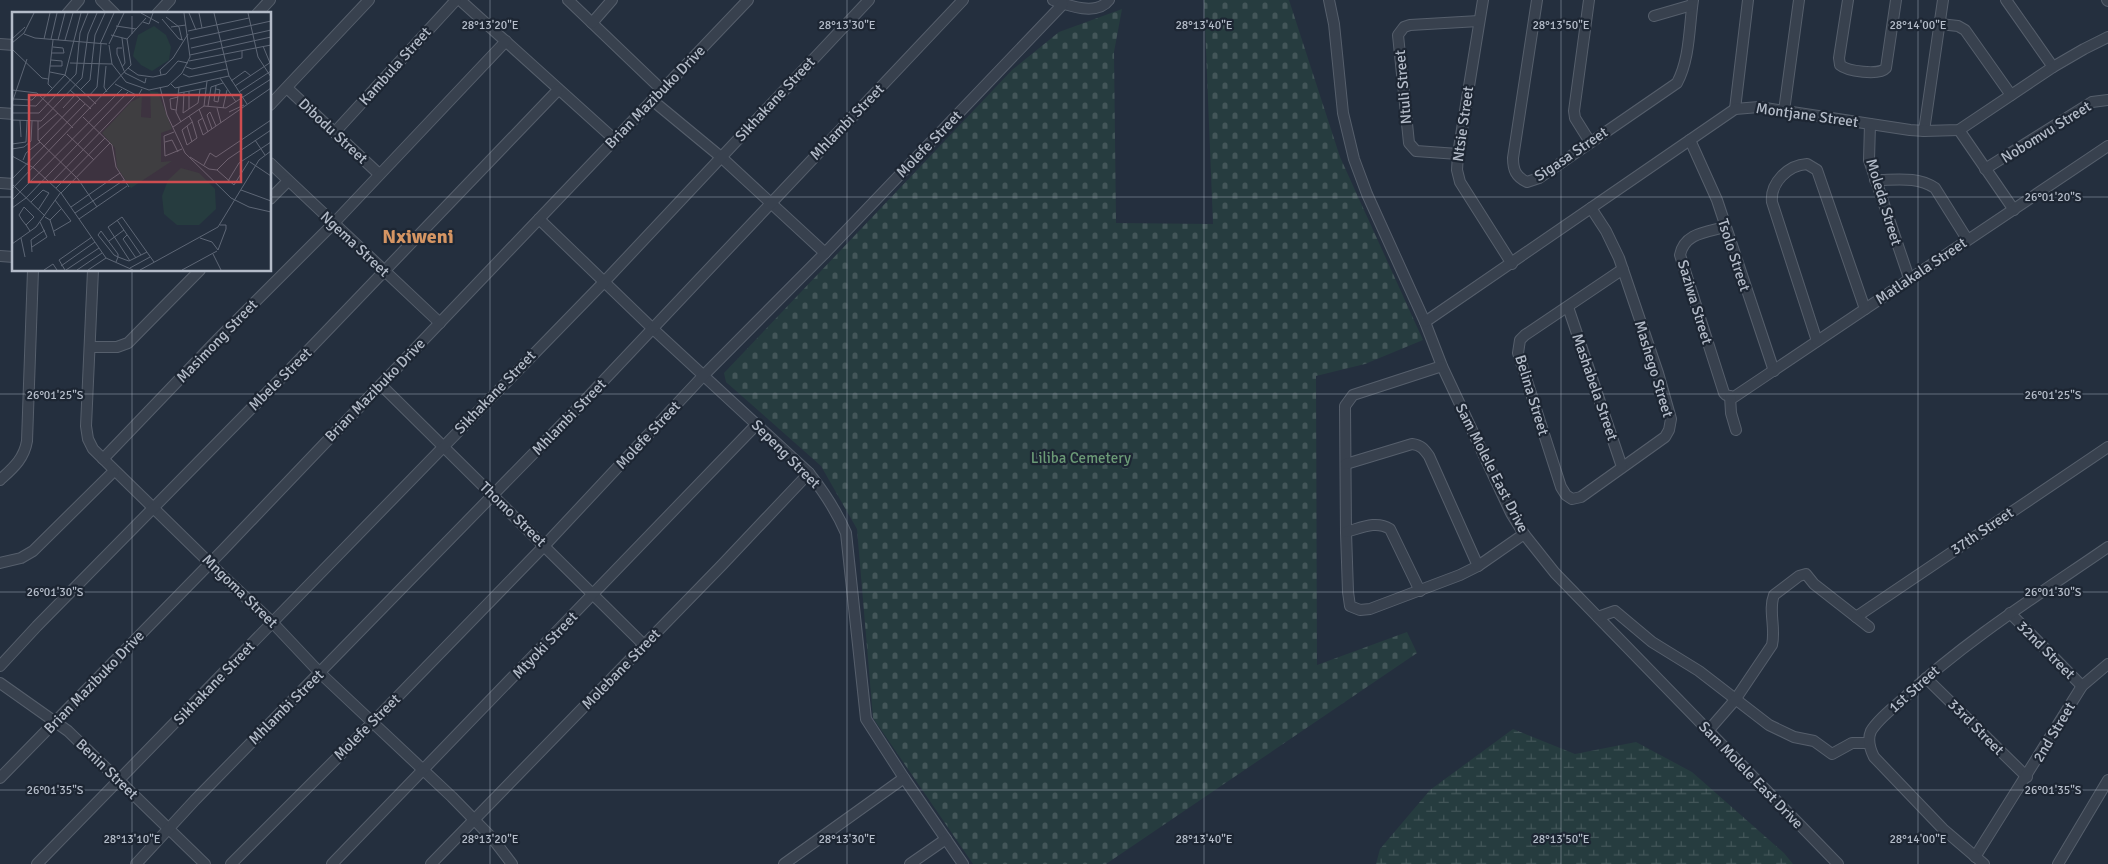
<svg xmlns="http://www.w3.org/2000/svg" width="2108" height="864" viewBox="0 0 2108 864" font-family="Signika,sans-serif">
<defs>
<pattern id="wetland-marsh" width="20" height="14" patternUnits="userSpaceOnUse" patternTransform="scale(1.25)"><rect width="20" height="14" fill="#263c3f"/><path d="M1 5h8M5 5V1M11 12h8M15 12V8" fill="none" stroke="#435659"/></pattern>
<pattern id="cemetery-stones" width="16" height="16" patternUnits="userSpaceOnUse" patternTransform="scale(1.25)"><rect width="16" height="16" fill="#263c3f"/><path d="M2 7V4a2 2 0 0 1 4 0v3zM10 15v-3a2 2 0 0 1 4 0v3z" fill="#435659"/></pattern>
</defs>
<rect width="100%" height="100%" fill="#242f3e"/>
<!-- wetland -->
<path fill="url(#wetland-marsh)" d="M1513,729L1575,754L1636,742L1692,772L1784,853L1793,864H1376L1380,849L1430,790Z"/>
<!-- cemetery -->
<path fill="url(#cemetery-stones)" d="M1204,0H1289L1340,157L1423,340L1365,364L1316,376L1317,665L1407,632L1417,653L1106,864H973L873,718L857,529L821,466L726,382L724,373L1012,70L1059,32L1122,9L1114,52L1116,223L1213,224Z"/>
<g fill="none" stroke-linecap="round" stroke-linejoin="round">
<defs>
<g id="minor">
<path d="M101,0L115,14"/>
<path d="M460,0L614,139"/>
<path d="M568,0L662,90"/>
<path d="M1053,0C1069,6 1097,16 1109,0"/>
<path d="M1329,0L1334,24L1343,113L1354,159L1367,194L1425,322L1442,366L1511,513L1524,534L1555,573L1838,864"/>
<path d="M1483,0L1458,154L1457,170L1460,182L1512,264"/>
<path d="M1537,0L1513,158C1513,170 1516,177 1527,182L1539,178L1677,83C1690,59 1689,27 1693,0"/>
<path d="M1589,0L1574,111L1575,118L1590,142"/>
<path d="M1848,0L1839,58L1840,65C1847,71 1879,76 1886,68L1896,0"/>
<path d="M2006,0L2053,67"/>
<path d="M2107,0L2108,1"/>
<path d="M67,14L79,0"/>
<path d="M157,14L170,0"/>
<path d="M257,14L270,0"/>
<path d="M1654,16L1692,5"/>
<path d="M592,23L612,0"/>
<path d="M1940,24L1958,26L1965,30L2011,95"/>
<path d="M0,44L14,45"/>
<path d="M287,88L379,174"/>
<path d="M652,100L721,157L825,253"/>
<path d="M270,105L369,0"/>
<path d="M1735,109L1748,0"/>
<path d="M1784,111L1799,0"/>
<path d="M0,113L14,114"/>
<path d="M1870,124L1869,160L1909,278"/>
<path d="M1959,130L2014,210"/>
<path d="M1924,131L1943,0"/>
<path d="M335,132L456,0"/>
<path d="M1690,140L1717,200L1774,371"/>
<path d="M1458,154L1416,151L1409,143L1398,35L1404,27L1410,25L1479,21"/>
<path d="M270,163L440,323"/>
<path d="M1985,169L2092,102L2108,100"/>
<path d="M1875,180C1896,180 1917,176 1935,188L1967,239"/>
<path d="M0,183L14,184"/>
<path d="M270,199L288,181"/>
<path d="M1591,208L1606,231L1619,258L1658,373L1671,419L1669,430L1665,437L1581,497L1572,499L1566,495L1561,487L1518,353L1520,340L1525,335L1623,269"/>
<path d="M539,219L652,328L809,473C824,492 836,510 846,533L866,719L904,778L963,864"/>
<path d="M1725,227C1707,232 1684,233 1680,255L1724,393L1726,395L1734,397L2108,146"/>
<path d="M0,256L14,257"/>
<path d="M93,270L86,426L88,439L93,449L223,576L272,622L320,673L452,797L493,839L512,864"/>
<path d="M1568,307L1622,467"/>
<path d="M1425,322L1735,109L1759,107L1910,130L1924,131L1959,130L2053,67L2084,49L2108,37"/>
<path d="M1817,341L1772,202C1770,183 1788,165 1807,164L1817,170L1865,309"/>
<path d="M90,347H117L128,343L200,270"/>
<path d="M1442,366L1353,395L1345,406L1346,532L1348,592L1350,606L1360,610L1370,609L1460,575L1478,566L1524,534"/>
<path d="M381,385L644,645"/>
<path d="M1730,396L1731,413L1736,430"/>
<path d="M103,459L218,339L333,224L506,41"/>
<path d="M1346,464L1412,444C1421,445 1424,449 1429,456L1478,566"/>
<path d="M0,480C13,468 24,459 27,441L33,270"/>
<path d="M1346,532C1361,528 1376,520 1390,529L1420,591"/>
<path d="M0,563L21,558L33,551L114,471"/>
<path d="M2010,613L2082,686"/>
<path d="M1598,617L1615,611L1652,642L1699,671L1769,725L1794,737L1814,741L1832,754L1852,743H1869"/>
<path d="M1856,617L2108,447"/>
<path d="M0,666L37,626L297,362L558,90"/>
<path d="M1926,678L2027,777"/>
<path d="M0,683L68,731L205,864"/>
<path d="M1708,731L1735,700L1772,645C1776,628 1768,610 1774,595L1799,576L1806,574L1814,584L1869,627"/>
<path d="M0,778L222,551L748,0"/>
<path d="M1975,857L2082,686L2108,664"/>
<path d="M37,864L605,281L869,0"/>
<path d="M136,864L195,800L571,415L963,0"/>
<path d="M231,864L373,722L545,545L703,376L825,253L1063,4"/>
<path d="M332,864L757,424"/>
<path d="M431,864L722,565L809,473"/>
<path d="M784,864L904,778"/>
<path d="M910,864L946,839"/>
<path d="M1984,864L1943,829L1874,757C1870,749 1867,740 1871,731C1878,719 1893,708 1903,699C1966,640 2038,595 2108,547"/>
<path d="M2058,864L2108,780"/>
</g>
</defs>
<!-- minor casing -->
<use href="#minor" stroke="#565f6c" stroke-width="12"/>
<!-- minor -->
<use href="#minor" stroke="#38414e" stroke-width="10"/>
</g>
<!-- ticks -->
<path fill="none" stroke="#b4bcc9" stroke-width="1" stroke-opacity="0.45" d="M132,0V14M490,0V864M847,0V864M1204,0V864M1561,0V864M1918,0V864M0,197H14M270,197H2108M132,270V864M0,394H2108M0,592H2108M0,790H2108"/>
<g text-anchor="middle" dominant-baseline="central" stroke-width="4.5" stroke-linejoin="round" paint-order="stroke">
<!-- street labels -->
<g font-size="15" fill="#b4bcc9" stroke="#1d2633">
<text transform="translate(395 66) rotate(-48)">Kambula Street</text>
<text transform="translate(1403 87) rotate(-95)">Ntuli Street</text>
<text transform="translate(655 97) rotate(-46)">Brian Mazibuko Drive</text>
<text transform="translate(775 99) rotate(-47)">Sikhakane Street</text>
<text transform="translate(1807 115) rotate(8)">Montjane Street</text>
<text transform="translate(847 122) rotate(-46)">Mhlambi Street</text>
<text transform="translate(1463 124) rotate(-82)">Ntsie Street</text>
<text transform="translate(333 131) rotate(43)">Dibodu Street</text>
<text transform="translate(2046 132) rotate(-32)">Nobomvu Street</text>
<text transform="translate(929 144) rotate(-46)">Molefe Street</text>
<text transform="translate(1571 154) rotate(-34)">Sigasa Street</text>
<text transform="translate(1884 202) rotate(73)">Moleda Street</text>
<text transform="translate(355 244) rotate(43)">Ngema Street</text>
<text transform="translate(1734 255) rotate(72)">Tsolo Street</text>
<text transform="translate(1921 271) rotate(-34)">Matlakala Street</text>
<text transform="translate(1695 302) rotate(73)">Saziwa Street</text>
<text transform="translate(217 341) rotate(-46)">Masimong Street</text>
<text transform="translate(1654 369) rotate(73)">Mashego Street</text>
<text transform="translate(280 379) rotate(-45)">Mbele Street</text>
<text transform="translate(1595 387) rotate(71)">Mashabela Street</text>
<text transform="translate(375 390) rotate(-46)">Brian Mazibuko Drive</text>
<text transform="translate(495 392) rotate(-46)">Sikhakane Street</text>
<text transform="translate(1532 395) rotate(73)">Belina Street</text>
<text transform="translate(569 417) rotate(-46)">Mhlambi Street</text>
<text transform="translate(648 435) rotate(-47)">Molefe Street</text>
<text transform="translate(786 454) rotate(45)">Sepeng Street</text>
<text transform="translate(1492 468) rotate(63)">Sam Molele East Drive</text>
<text transform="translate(513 514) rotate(44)">Thomo Street</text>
<text transform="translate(1982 531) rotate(-34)">37th Street</text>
<text transform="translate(240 591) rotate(44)">Mngoma Street</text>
<text transform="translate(545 645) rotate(-46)">Mtyoki Street</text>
<text transform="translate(2046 650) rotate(45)">32nd Street</text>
<text transform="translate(621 669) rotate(-46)">Molebane Street</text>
<text transform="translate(94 682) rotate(-46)">Brian Mazibuko Drive</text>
<text transform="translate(214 683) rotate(-46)">Sikhakane Street</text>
<text transform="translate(1914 689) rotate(-42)">1st Street</text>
<text transform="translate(286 707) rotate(-45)">Mhlambi Street</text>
<text transform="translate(367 727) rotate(-45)">Molefe Street</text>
<text transform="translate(1976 727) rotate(45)">33rd Street</text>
<text transform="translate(2054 732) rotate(-59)">2nd Street</text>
<text transform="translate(107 769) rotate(44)">Benin Street</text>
<text transform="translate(1751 775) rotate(46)">Sam Molele East Drive</text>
</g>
<!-- park labels -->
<g font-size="15" fill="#6b9a76" stroke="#1d2633">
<text x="1081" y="458">Liliba Cemetery</text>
</g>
<!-- district labels -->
<g font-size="20" font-weight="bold" fill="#d59563" stroke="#1d2633">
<text x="418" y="236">Nxiweni</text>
</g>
</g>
<!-- overview -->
<g transform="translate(12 12)">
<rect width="259" height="259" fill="#242f3e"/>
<path d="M142,14L154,23L159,35L157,48L140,59L129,53L121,44L126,23ZM169,156L187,161L203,177L204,197L187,213H165L152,202L150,184L156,168Z" fill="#263c3f"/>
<path d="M138,79L146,80L160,117L149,121V150L160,149L119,176L105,155L103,136L90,121L119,90L130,84L129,105L139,106Z" fill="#263c3f"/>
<path fill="none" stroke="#5e6776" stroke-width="1" d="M129,1L147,11M177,1L184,18M187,1L190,16M202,1L217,64L235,92M236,1L246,45L259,65M120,4V22M154,5L167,15L170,28M150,7L167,27L171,28M131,10L137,12L141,1M104,14L124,17M159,15L174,13M176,19L237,6M12,22L23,26L95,32M110,26L113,51L110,55M0,27L13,15M32,27L38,1M39,27L45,1M115,27L134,6M178,27L259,9M46,28L53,1M53,28L61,1M0,31L12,21L22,1M88,32L102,1M97,32L112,1M97,33L100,52L114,70L137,78L156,74L170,61L178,45L172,1M251,34L258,51M110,36H105V42L113,61L133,71L134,66M179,36L259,18M0,37L30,66L36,67M40,41H52L51,36L41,35M178,43L259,25M177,49L259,33M58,51L100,52M38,54H50V49L39,48M94,54L92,75L95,80M174,55L180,57L230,46V39M116,56L126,63L141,65L154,62L166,49L176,51M38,60L53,63L84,92M171,62L177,65L215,57M149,63L148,58L161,46L176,22M208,66L224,90M219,69L233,59L239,64M103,72L126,84L130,77M159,72L163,76L217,64M223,74L259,50M148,75L155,103L173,141L219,186L237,195L259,200M167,75L164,100L169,110M40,76L36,72L41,28M204,77L208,78L206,90L202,89L204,73M0,78L25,81L61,116M58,78L79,97M68,78L78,68L83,23L93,1M172,80L171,101L186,91L188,77M227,80L259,59M167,81L194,76M76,85L85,75L89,32M1,87L20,88L26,82M0,91L15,47M0,93L24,94L53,63L69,1M192,94L195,69M196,94L199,75L211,71M51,96L63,83M205,96L209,111M211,96L215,78M177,97V79M187,97L196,120M164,98L159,97L158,87L166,85M217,100L232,93M0,101H27L64,62L68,21L76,1M177,104L180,109L185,126L175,133L170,118L180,110M71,105L100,133L104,155L117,175M191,106L186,109L191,123L259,76M0,108L29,109L70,66L76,22L85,1M8,108L9,125M26,109V128L66,167L85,195M175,114L180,130M161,115L192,94L214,96L259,67M200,117L195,103L198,100L204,114M26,118L46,101M162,120L152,124L153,144L170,137M55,122L82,148M243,128L253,143M27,129L68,87M153,130L160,128L166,140M0,132L14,130L15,109M0,137L12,135L19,129L20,109M0,144L22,156L49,181L94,246L121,258M178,145L197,157L205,158M204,145L259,108M11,148L14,141L28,130M237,149L222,173L205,158L216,147L259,118M238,150L259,164M192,153L198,141L204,145M0,167L73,92M216,169L227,151L259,130M39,171L124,83M0,172L33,204M44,176L93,126M0,177L119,53L115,27L99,23M229,178L259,189M49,181L98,131M0,188L110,77M19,190L31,178L37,181L26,198M59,195L108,161M0,196L14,186L116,80M63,201L112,168M33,205L38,208L43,224M67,207L115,174M38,208L50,196M105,208L129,243M14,213L22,205L12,195L7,203L10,208L14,213L18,219M42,219L59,209L43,188M115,223L111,227L124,246M9,226L13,245M188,226L200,230L206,238M97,229L112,218M0,232L24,215L49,180M20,235L35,225L28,210M206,238L214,217V213H208M20,240L19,228L33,218M201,242L209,258M118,249L96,215L110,205L142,250M104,250L106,245V242L89,219L86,223L102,243L106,245L114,248L117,249L135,240M49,254L83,230M118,256L138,245M32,258L41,252L45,258M53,258L47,248L80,225M54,258L87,236M65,258L90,241M76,258L94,246M128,258L206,215L247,148L259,139M170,258L205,239"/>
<path fill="#ce4d50" fill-opacity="0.15" stroke="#ce4d50" stroke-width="2.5" d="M17,83H229V170H17Z"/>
<rect width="259" height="259" fill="none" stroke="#b4bcc9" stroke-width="2.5"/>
</g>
<g font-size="12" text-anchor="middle" fill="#b4bcc9" stroke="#1d2633" stroke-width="4.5" stroke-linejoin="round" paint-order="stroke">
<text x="490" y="29">28°13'20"E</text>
<text x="847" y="29">28°13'30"E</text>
<text x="1204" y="29">28°13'40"E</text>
<text x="1561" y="29">28°13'50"E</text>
<text x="1918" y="29">28°14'00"E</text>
<text x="2053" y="201">26°01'20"S</text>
<text x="55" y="399">26°01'25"S</text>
<text x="2053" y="399">26°01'25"S</text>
<text x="55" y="596">26°01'30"S</text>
<text x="2053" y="596">26°01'30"S</text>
<text x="55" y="794">26°01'35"S</text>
<text x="2053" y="794">26°01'35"S</text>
<text x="132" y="843">28°13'10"E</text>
<text x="490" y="843">28°13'20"E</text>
<text x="847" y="843">28°13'30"E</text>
<text x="1204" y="843">28°13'40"E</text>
<text x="1561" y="843">28°13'50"E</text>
<text x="1918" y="843">28°14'00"E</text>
</g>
</svg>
